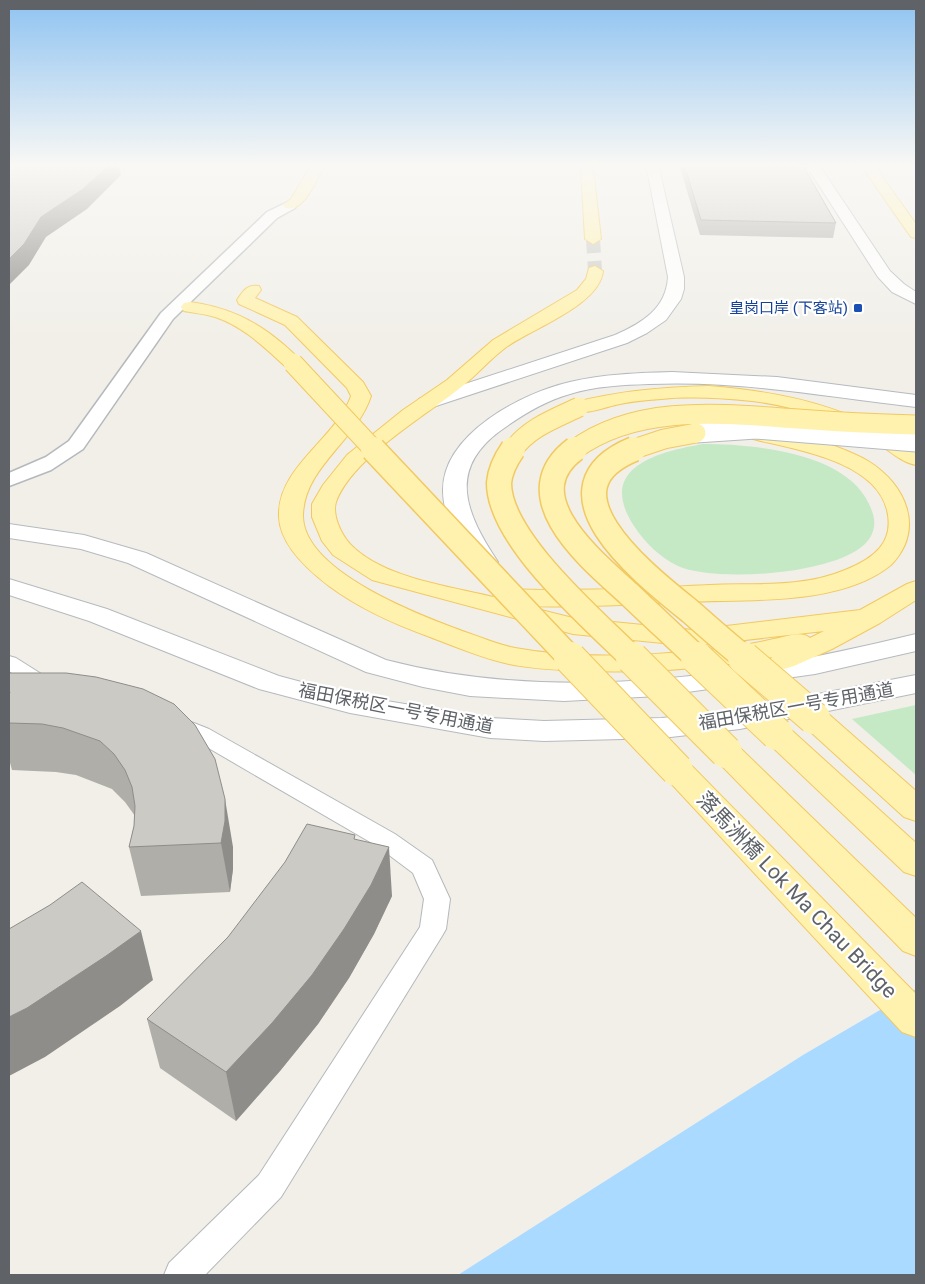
<svg xmlns="http://www.w3.org/2000/svg" width="925" height="1284" viewBox="0 0 925 1284" font-family="Roboto,'Noto Sans SC',sans-serif">
<rect width="100%" height="100%" fill="#f1efe8"/>
<!-- green -->
<g fill="#c5e8c5">
<path d="M703,444C752,444 846,452 869,504C874,515 877,524 871,536C851,575 714,583 678,566C661,558 645,543 634,526C596,468 657,452 703,444Z"/>
<path d="M916,705V775L852,719Z"/>
</g>
<!-- water -->
<path fill="#aadaff" d="M916,989V1275H458L803,1055Z"/>
<g fill="none" stroke-linecap="round" stroke-linejoin="round">
<!-- primary-tunnel -->
<path stroke="#ccccc8" stroke-width="14" stroke-dasharray="14 8" stroke-linecap="butt" d="M593,239L595,271"/>
<defs>
<g id="minor">
<path d="M9,656L16,658L54,682L58,687L54,692C38,696 22,680 9,671Z"/>
<path d="M176,716L209,729L395,834L432,860L450,899L446,929L442,936L281,1197L205,1275H164L169,1263L259,1175L420,927L424,899L413,873L377,846L193,739L168,728L165,723L168,718Z"/>
</g>
<path id="tertiary" d="M290,201L295,202L296,205L295,208L277,218L173,319L83,449L51,470L9,486V473L46,457L69,441L161,313L267,212Z"/>
<g id="secondary">
<path d="M646,164H658L684,277V289L681,299L666,320L647,333L627,343L433,407L426,409L419,407L416,403L419,399L615,335C642,323 666,309 668,277Z"/>
<path d="M803,164H816L823,171L890,271L904,284L916,292V304L892,292L878,277L813,176Z"/>
<path d="M672,372L777,377L916,395V407C827,397 739,380 649,384C623,385 595,386 570,394C545,401 522,415 500,431C446,471 467,515 498,562L494,567L485,570L476,567C461,546 443,519 443,491C442,434 522,393 570,382C603,374 638,373 672,372Z"/>
<path d="M9,524L84,535L146,553L386,660C559,705 745,676 916,634V651L815,674L659,696L564,701L470,696L423,687L366,672L128,563L81,549L9,538Z"/>
<path d="M9,579L107,609L279,676L350,695L490,718L544,721L662,718L740,709L916,675V693L740,729L662,738L544,741L490,738L350,713L259,689L89,621L9,595Z"/>
</g>
<g id="primary">
<path d="M312,164H325C317,178 305,213 285,208L283,205L291,199Z"/>
<path d="M586,164L593,168L601,239L593,244L585,239L581,168Z"/>
<path d="M860,164H873L916,224V238L911,237Z"/>
<path d="M595,266L603,271C600,305 531,329 505,348C489,360 476,376 460,388C424,417 352,458 336,502C332,515 341,534 350,544C382,578 449,586 493,597L497,591L506,589C574,592 642,588 710,585C754,583 803,588 845,570C873,559 895,543 887,510C875,460 792,449 753,439L749,435L753,431C768,427 786,432 801,436C824,442 847,449 868,461C907,485 925,530 891,565C841,606 749,599 688,602C634,604 580,608 525,606L573,618L693,630L860,610L907,584L916,581V600L880,623L832,649L794,666L784,669L774,666L770,660L772,657C710,669 647,673 584,671C559,670 533,669 509,664C482,658 456,647 430,637C394,624 360,609 329,586C308,570 280,545 279,517C277,467 336,439 351,396L347,388L285,325L239,304L237,300C243,291 247,284 259,286L261,290L255,298L297,317L363,382L371,396C357,440 304,467 303,515C302,572 424,617 468,633C483,638 499,645 515,648C564,657 619,657 669,653C705,651 740,647 774,639C785,637 801,630 810,638L824,631L693,646L573,634L372,580L333,555L322,541L312,517V504L323,485L347,455L403,410L447,380L493,340L577,290L586,279L589,268Z"/>
<path d="M190,302C227,307 255,320 283,344C290,350 297,356 302,363L300,367H286C265,348 243,326 215,317C205,314 194,313 184,311L181,307L184,303Z"/>
<path d="M709,386C786,392 850,407 916,450V465C899,462 886,447 871,439C834,420 794,406 752,401C722,398 691,396 661,399C648,400 633,401 620,404C605,407 587,415 572,411L569,407L572,403C618,391 662,387 709,386Z"/>
<path d="M814,708L825,711L916,791V821L904,817L803,725L799,718L803,711Z"/>
<path d="M777,724L788,727L916,843V876L904,872L766,741L762,734L766,727Z"/>
<path d="M726,742L737,745L916,918V956L903,951L715,759L711,752L715,745Z"/>
<path d="M677,759L688,762L916,994V1037L902,1032L666,778L661,770L666,762Z"/>
</g>
</defs>
<!-- minor casing -->
<use href="#minor" stroke="#b5b8bc" stroke-width="2"/>
<!-- tertiary casing -->
<use href="#tertiary" stroke="#b5b8bc" stroke-width="3"/>
<!-- secondary casing -->
<use href="#secondary" stroke="#b6babf" stroke-width="2"/>
<!-- primary casing -->
<use href="#primary" stroke="#f2c960" stroke-width="2"/>
<!-- minor -->
<use href="#minor" fill="#fff" fill-rule="evenodd"/>
<!-- tertiary -->
<use href="#tertiary" fill="#fff" fill-rule="evenodd"/>
<!-- secondary -->
<use href="#secondary" fill="#fff" fill-rule="evenodd"/>
<!-- primary -->
<use href="#primary" fill="#fff2af" fill-rule="evenodd"/>
<defs>
<path id="secondary-bridge" d="M696,433L756,429L916,442"/>
<g id="primary-bridge-far2">
<path d="M293,363L374,450"/>
<path d="M513,450C528,428 556,418 579,407"/>
<path d="M574,450C637,403 724,414 798,419C837,422 877,424 916,425"/>
<path d="M631,450L664,439L696,433"/>
</g>
<g id="primary-bridge-far1">
<path d="M373,449L571,659"/>
<path d="M513,449C506,459 500,470 499,483C499,540 595,621 633,659"/>
<path d="M575,449C512,496 593,561 628,593C651,615 675,637 698,659"/>
<path d="M634,449C534,490 648,577 691,612C709,628 727,644 746,659"/>
</g>
<g id="primary-bridge">
<path d="M570,658L677,770"/>
<path d="M632,658L726,752"/>
<path d="M697,658L777,734"/>
<path d="M744,658L814,718"/>
</g>
</defs>
<!-- secondary-bridge casing -->
<use href="#secondary-bridge" stroke="#b6babf" stroke-width="21" stroke-linecap="butt"/>
<!-- primary-bridge-far2 casing -->
<use href="#primary-bridge-far2" stroke="#f2c960" stroke-width="21" stroke-linecap="butt"/>
<!-- primary-bridge-far1 casing -->
<use href="#primary-bridge-far1" stroke="#f2c960" stroke-width="27" stroke-linecap="butt"/>
<!-- primary-bridge casing -->
<use href="#primary-bridge" stroke="#f2c960" stroke-width="34" stroke-linecap="butt"/>
<!-- secondary-bridge -->
<use href="#secondary-bridge" stroke="#fff" stroke-width="19"/>
<!-- primary-bridge-far2 -->
<use href="#primary-bridge-far2" stroke="#fff2af" stroke-width="19"/>
<!-- primary-bridge-far1 -->
<use href="#primary-bridge-far1" stroke="#fff2af" stroke-width="24"/>
<!-- primary-bridge -->
<use href="#primary-bridge" stroke="#fff2af" stroke-width="32"/>
</g>
<!-- wall -->
<g fill="#afaea9">
<path d="M679,164H802L836,223L833,238L700,235Z"/>
<path d="M9,673H66L233,847V869L230,892L141,896L129,847L134,826L135,816L125,802L112,789L76,775L56,772L12,770L9,759Z"/>
<path d="M355,839L392,896L374,934L349,978L318,1024L280,1071L236,1121L160,1068L147,1019L228,937Z"/>
</g>
<!-- shaded-wall -->
<g fill="#8f8d8a">
<path d="M110,164H119L121,175L87,209L46,237L29,265L9,285V259L41,217Z"/>
<path d="M225,799L233,847V869L230,892L221,843Z"/>
<path d="M389,847L392,896L374,934L349,978L318,1024L280,1071L236,1121L226,1072Z"/>
<path d="M141,931L153,980L120,1006L45,1057L9,1076V1017Z"/>
</g>
<!-- building -->
<g fill="#cccac5" stroke="#8f8d8a">
<path d="M9,164H110L83,189L41,217L24,244L9,259Z"/>
<path d="M684,164H802L836,223L701,220Z"/>
<path d="M9,673H66L96,677L143,689L174,704L195,725L215,759L225,799V821L221,843L129,847L134,826L135,806L132,787L125,770L114,754L100,741L63,728L42,724L9,723V695L10,692H9Z"/>
<path d="M307,824L355,835L354,839L389,847L371,885L344,929L312,975L272,1023L226,1072L147,1019L228,937L285,862Z"/>
<path d="M82,882L141,931L106,956L27,1008L9,1017V929L50,905Z"/>
</g>
<!-- sky -->
<linearGradient id="sky" x2="0" y2="1"><stop stop-color="#8fc3f1"/><stop offset="0.48" stop-color="#f9f8f5"/><stop offset="1" stop-color="#f9f8f5" stop-opacity="0"/></linearGradient>
<rect width="925" height="344" fill="url(#sky)"/>
<!-- markers -->
<rect fill="#1a4fb4" stroke="#fff" stroke-width="2" x="853" y="303" width="10" height="10" rx="2.5"/>
<g text-anchor="middle" dominant-baseline="central" stroke-width="4.5" stroke-linejoin="round" paint-order="stroke">
<!-- far-transit labels -->
<g font-size="15" fill="#164399" stroke="#fff" text-anchor="end">
<text x="848" y="308">皇岗口岸 (下客站)</text>
</g>
<!-- street labels -->
<g font-size="18" fill="#5f6368" stroke="#fff">
<text transform="translate(796 706) rotate(-10)">福田保税区一号专用通道</text>
<text transform="translate(396 708) rotate(11)">福田保税区一号专用通道</text>
</g>
<!-- near-street labels -->
<g font-size="21" fill="#5f6368" stroke="#fff">
<text transform="translate(797 895) rotate(46)">落馬洲橋 Lok Ma Chau Bridge</text>
</g>
</g>
<!-- border -->
<rect width="925" height="1284" fill="none" stroke="#5f6368" stroke-width="20"/>
</svg>
